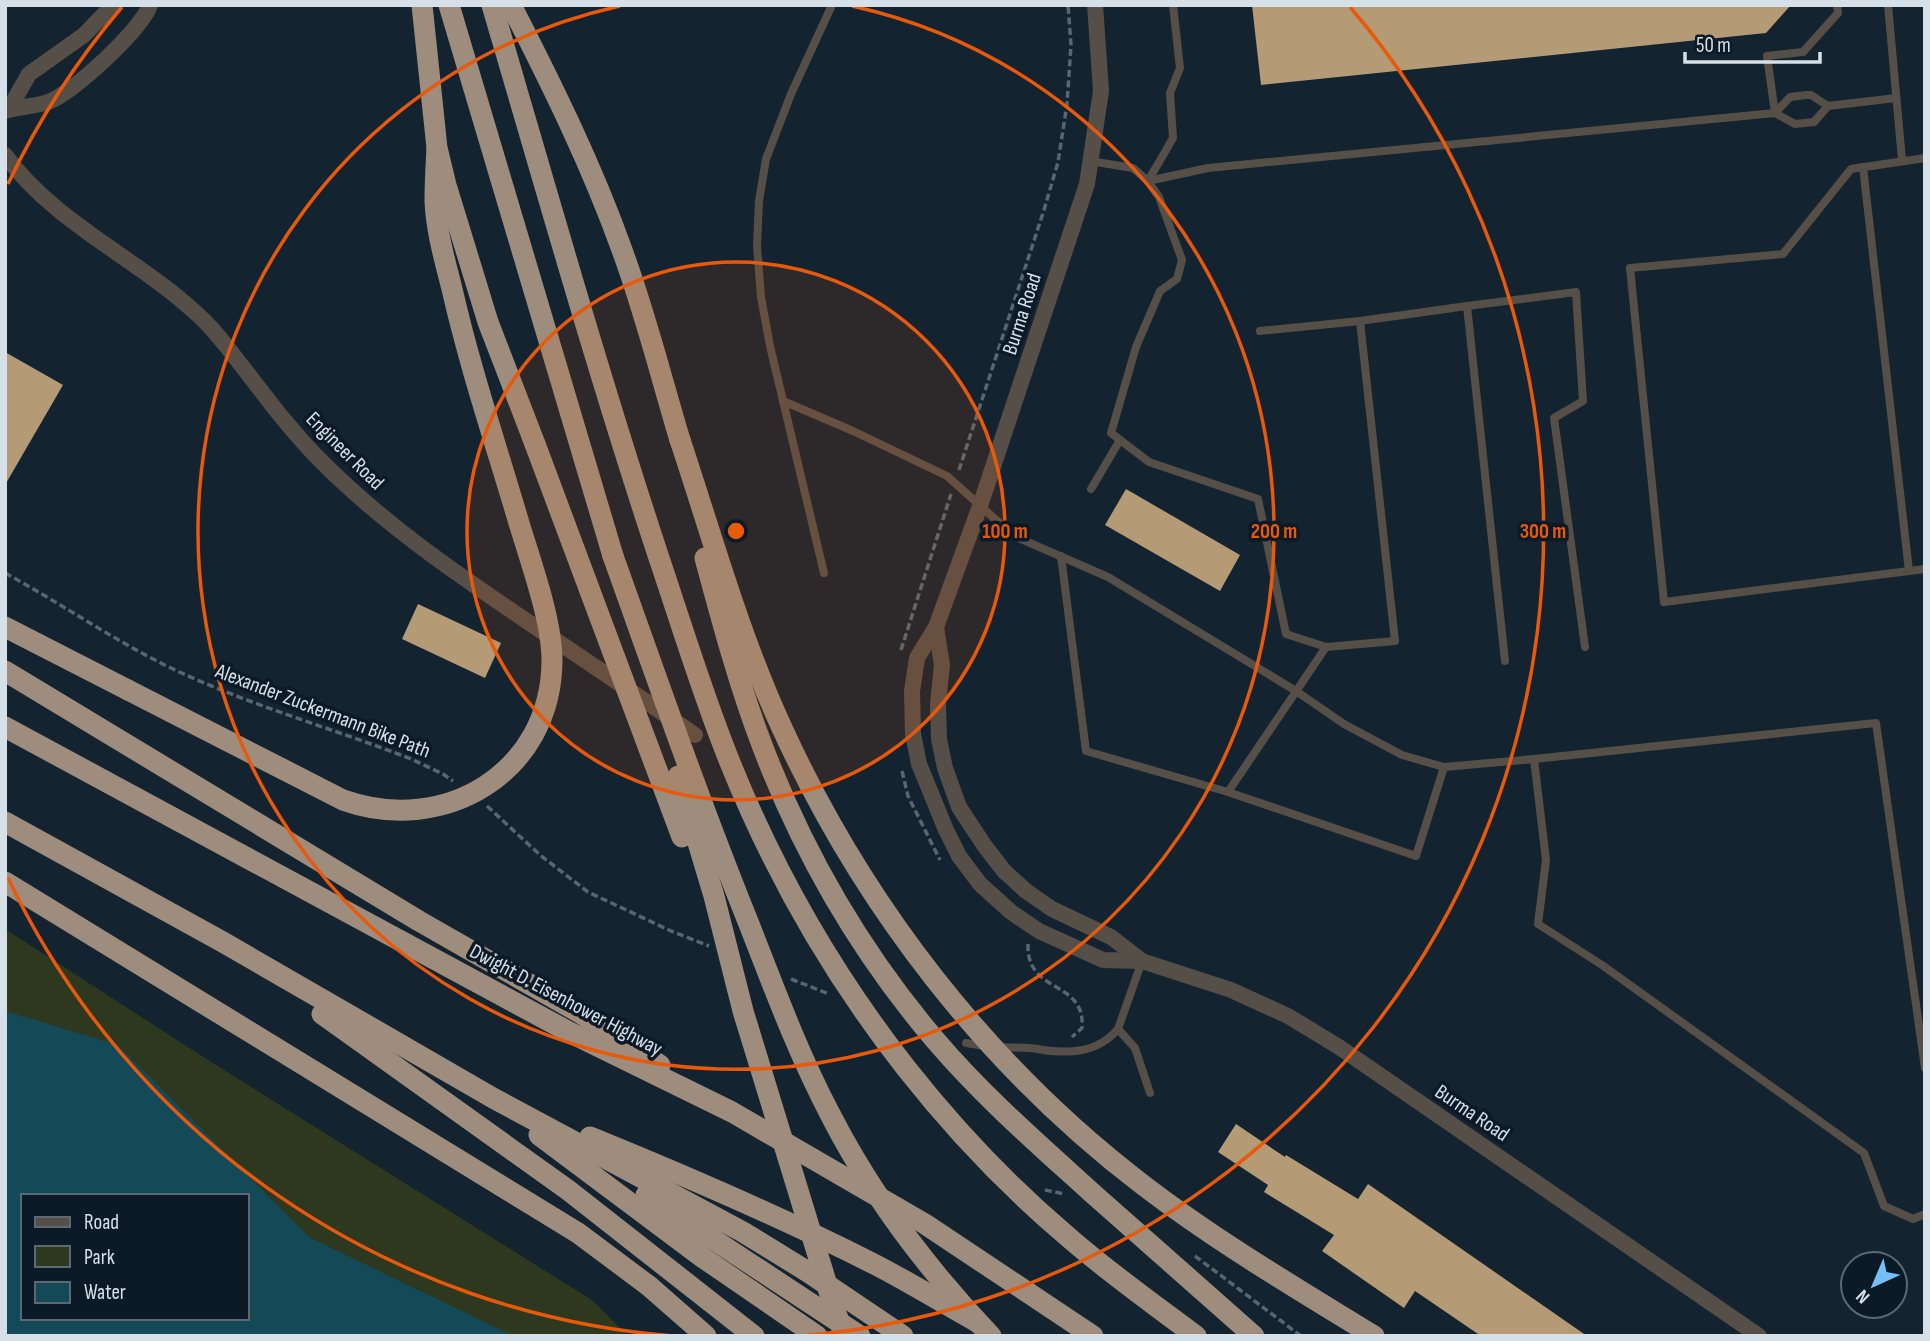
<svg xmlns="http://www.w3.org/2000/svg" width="1930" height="1341" viewBox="0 0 1930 1341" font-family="'Sofia Sans Condensed',sans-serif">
<rect width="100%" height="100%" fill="#142330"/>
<!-- green -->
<path fill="#2d381f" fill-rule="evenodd" d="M5,929L205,1058L592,1300L628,1336H5ZM23,1196H247V1318H23Z"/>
<!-- water -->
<path fill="#144a58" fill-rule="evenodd" d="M5,1011L118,1045L309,1237L513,1336H5ZM23,1196H247V1318H23Z"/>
<!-- building -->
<g fill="#b49a75">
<path d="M1252,5H1791L1766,33L1261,85Z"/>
<path d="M5,352L63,385L5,485Z"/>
<path d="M1126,489L1240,555L1220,591L1105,525Z"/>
<path d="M418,604L501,643L485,678L402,639Z"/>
<path d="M1236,1124L1285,1157L1286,1155L1358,1199L1368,1184L1587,1336H1481L1415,1291L1404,1308L1322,1251L1334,1235L1264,1192L1268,1185L1218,1152Z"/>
</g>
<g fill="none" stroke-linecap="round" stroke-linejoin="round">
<!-- path -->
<g stroke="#596672" stroke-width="3.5" stroke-dasharray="7 3.5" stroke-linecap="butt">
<path d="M959,470L1044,210L1058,162L1067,104L1071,45L1068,5"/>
<path d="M5,573C66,606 123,647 186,675C259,708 337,730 411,759L443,774L453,781"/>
<path d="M901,650L951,494"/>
<path d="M902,771L908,796L940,860"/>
<path d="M487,806L540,855L588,892L671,931L709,946"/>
<path d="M1028,944C1026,995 1086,979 1082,1028L1072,1037"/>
<path d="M791,979L829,994"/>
<path d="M1045,1190L1065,1194"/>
<path d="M1195,1256L1301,1336"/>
</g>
<!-- lane -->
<g stroke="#564f48" stroke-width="8">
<path d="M1173,5L1180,68L1170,93L1173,138L1148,181L1159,197L1182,260L1177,279L1160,291L1136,347L1111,433L1149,462L1258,499L1286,634L1326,647L1395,641L1360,321L1467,306L1505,661"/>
<path d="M1888,5L1902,160"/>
<path d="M1806,95H1811L1828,106L1814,122L1795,124L1775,113L1790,97Z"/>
<path d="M1828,106L1896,98"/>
<path d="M1925,158L1851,169L1783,254L1630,268L1664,602L1925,569"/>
<path d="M1090,161L1133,168L1148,181L1208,168L1775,113L1767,56L1803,52L1838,13L1837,5"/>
<path d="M1863,167L1909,571"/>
<path d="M1467,306L1576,292L1583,401L1554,418L1585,647"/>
<path d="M1260,331L1360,321"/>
<path d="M783,401L853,431L947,476L1014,536L1108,577L1296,691L1344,724L1402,755L1444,767L1534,759L1546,860L1538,924L1602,965L1864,1153L1884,1206L1913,1219L1925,1214"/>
<path d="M1091,489L1120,440"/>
<path d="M1061,556L1086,751L1228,792L1416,856L1444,767"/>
<path d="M824,573L770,346L761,297L757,246L759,201L766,159L791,94L832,5"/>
<path d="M1534,759L1876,723L1925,1068"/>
<path d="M1228,792L1326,647"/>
<path d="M1118,1029L1135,1048L1150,1093"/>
<path d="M966,1043L985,1046"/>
<path d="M998,1047C1011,1048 1025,1047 1037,1049C1067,1054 1097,1054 1118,1029L1142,961"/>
</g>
<!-- street -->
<g stroke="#564f48" stroke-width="16">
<path d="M1095,5L1101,91L1087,184L980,506L936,627L917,658L912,691L913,734L919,764L946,830L959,856L980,884L1011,912L1039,931L1103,960L1142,961L1231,990L1288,1016L1339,1047L1759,1336"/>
<path d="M9,109L29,74L84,35L113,5"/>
<path d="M5,111C19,106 34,107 48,102C72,94 142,29 150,5"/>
<path d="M5,155C55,223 135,257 196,313C212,327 225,344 238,361C264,394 289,429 319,459C384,525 460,576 537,628C590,663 642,699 695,735"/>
<path d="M936,627L942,665L938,704L939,739L945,768L959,807L984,845L1004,871L1026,891L1052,909L1111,937L1142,961"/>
</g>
<!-- highway -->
<g stroke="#9e8c7c" stroke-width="21">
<path d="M422,5L437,148L446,185L488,322L535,444"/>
<path d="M449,5L613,556"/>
<path d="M511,5C552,85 592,166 622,250C645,312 661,377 680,440"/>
<path d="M5,627L128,690"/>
<path d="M5,671L419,921L580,1013L660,1065"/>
<path d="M5,727L571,1033L732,1112L925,1224L1093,1336"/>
<path d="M5,822L221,941L493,1098L743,1232L808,1272L903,1336"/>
<path d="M5,882L578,1233L649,1286L706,1336"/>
<path d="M322,1014L568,1190L754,1336"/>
<path d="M539,1135L702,1257L817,1336"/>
<path d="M590,1137C686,1176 781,1217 874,1264C909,1282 943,1303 977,1322"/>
<path d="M646,1195L860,1336"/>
</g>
<!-- highway-bridge -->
<g stroke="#9e8c7c" stroke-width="21">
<path d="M492,5C546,189 598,373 658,555C681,623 702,693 729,760C773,870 833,975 906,1068C954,1129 1008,1186 1067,1236C1108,1272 1152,1303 1196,1336"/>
<path d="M680,440C712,536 739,635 782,728C863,905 987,1066 1143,1185C1216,1241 1296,1288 1374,1336"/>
<path d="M535,444L682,837"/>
<path d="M613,556C657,679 700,803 749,924C774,988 798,1053 830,1114C872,1196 927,1269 991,1336"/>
<path d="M705,558C722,621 739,685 762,745C803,853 861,953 936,1041C983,1096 1037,1143 1091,1192C1145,1240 1199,1288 1254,1336"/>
<path d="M128,690L343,800C444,836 551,773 552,661C552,620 531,563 519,523C496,445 470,368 452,289C445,261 436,230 435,201C435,183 436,165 437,148"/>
<path d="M678,776L714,896L743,1011L835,1311L845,1336"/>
</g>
</g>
<!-- distance rings -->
<circle cx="736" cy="531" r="269" fill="#e8590c" fill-opacity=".12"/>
<g fill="none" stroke="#e8590c" stroke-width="3.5">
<circle cx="736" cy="531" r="269"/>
<path d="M852 6A538 538 0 1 1 620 6"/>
<path d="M673 1336A807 807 0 0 1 8 878M8 184A807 807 0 0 1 122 7M1350 7A807 807 0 0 1 799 1336"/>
</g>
<g text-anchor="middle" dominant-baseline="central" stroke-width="7" stroke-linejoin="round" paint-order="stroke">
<!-- street labels -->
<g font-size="21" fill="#d6e0e9" stroke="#0b1a26">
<text transform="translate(1022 314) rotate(-72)">Burma Road</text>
<text transform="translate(345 451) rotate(45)">Engineer Road</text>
<text transform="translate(323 711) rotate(21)">Alexander Zuckermann Bike Path</text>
<text transform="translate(566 1000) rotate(28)">Dwight D. Eisenhower Highway</text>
<text transform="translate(1472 1113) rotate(34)">Burma Road</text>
</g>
</g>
<circle cx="736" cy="531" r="10" fill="#e8590c" stroke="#0b1a26" stroke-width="3.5"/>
<g font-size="21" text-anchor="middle" font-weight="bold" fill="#e8590c" stroke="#0b1a26" stroke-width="7" stroke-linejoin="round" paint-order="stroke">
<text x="1005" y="538">100 m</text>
<text x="1274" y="538">200 m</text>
<text x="1543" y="538">300 m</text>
</g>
<!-- border -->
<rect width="1930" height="1341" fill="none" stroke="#d6e0e9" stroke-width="14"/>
<!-- legend -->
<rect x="21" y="1194" width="228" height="126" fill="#0b1a26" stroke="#5c6974" stroke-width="2"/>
<rect x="35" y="1217" width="35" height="10" fill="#564f48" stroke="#5c6974" stroke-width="2"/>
<text x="84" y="1229" font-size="21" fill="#d6e0e9">Road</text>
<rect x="35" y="1246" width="35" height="21" fill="#2d381f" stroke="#5c6974" stroke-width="2"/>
<text x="84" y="1264" font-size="21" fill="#d6e0e9">Park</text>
<rect x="35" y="1282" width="35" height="21" fill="#144a58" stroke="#5c6974" stroke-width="2"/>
<text x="84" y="1299" font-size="21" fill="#d6e0e9">Water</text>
<!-- north arrow -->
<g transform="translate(1874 1285) rotate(224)"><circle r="33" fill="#0b1a26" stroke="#5c6974" stroke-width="2"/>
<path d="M0-5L12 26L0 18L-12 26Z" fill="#74c0f6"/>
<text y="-10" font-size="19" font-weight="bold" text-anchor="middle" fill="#d6e0e9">N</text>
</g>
<!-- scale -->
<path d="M1685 52v10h135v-10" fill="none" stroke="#d6e0e9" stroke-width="3.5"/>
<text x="1696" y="52" font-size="21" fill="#d6e0e9" stroke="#0b1a26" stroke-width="5" paint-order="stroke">50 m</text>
</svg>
